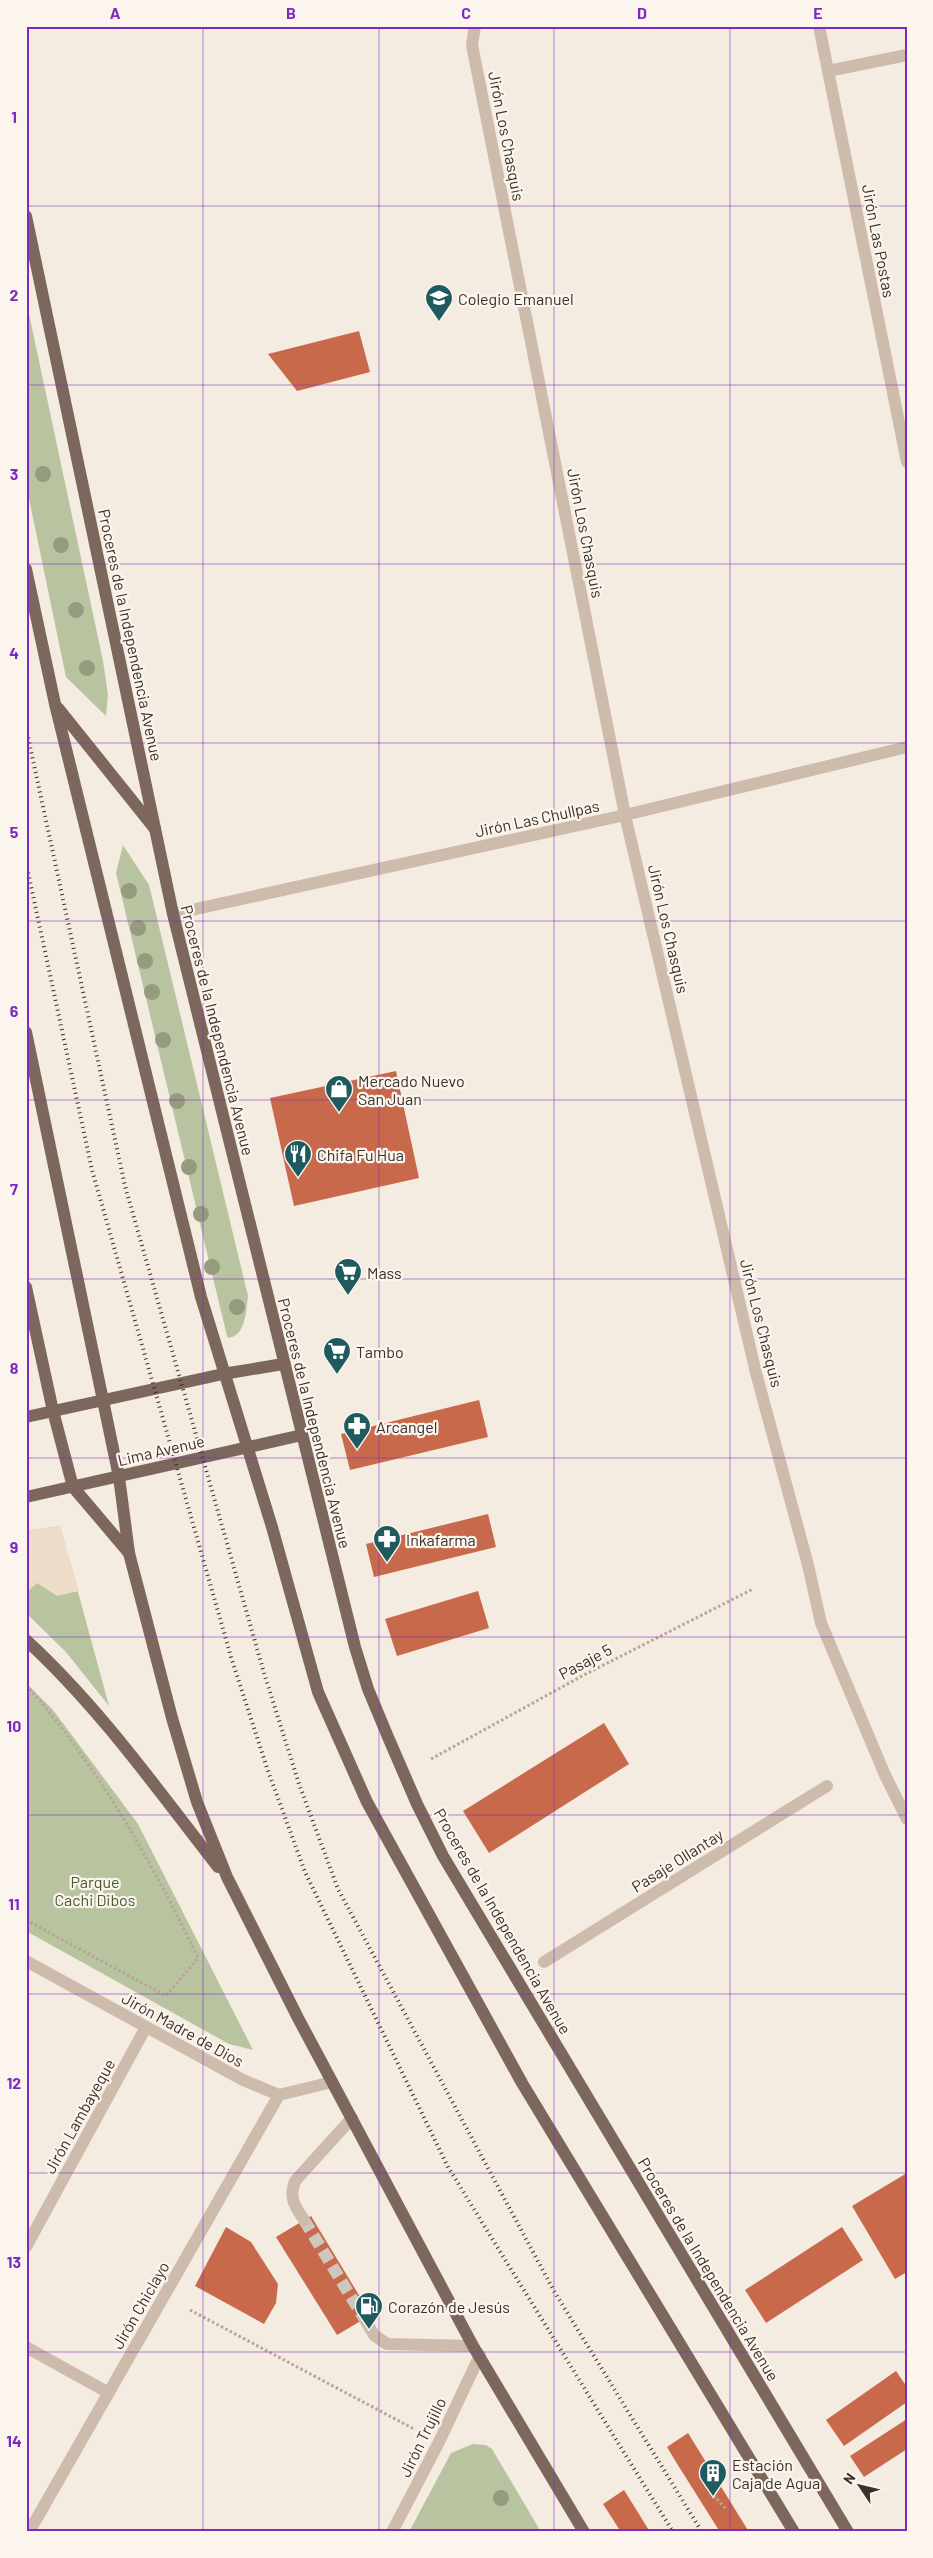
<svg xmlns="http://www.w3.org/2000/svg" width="933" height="2558" viewBox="0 0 933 2558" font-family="Barlow,sans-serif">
<rect width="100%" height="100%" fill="#f4ebe1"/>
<!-- green -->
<g fill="#b8c4a0">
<path d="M26,300L103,661L108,695L106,716L66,677L26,484Z"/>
<path d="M123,845L149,885L248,1296C246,1311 246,1336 228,1338L226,1332L116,873Z"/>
<path d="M60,1526L109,1706L66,1652L26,1613V1531Z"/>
<path d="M26,1683L53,1710L138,1824L253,2050L229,2044L26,1931Z"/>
<path d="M473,2444L486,2445L492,2449L541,2532H409L451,2453Z"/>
</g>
<!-- plaza -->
<path fill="#ecdcc8" d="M60,1526L79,1591L57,1596L37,1583L26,1593V1531Z"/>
<!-- building -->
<g fill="#c8694b">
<path d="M359,331L370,372L297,391L268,354Z"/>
<path d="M396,1071L419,1178L294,1206L270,1098Z"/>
<path d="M479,1400L488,1437L350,1470L341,1434Z"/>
<path d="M488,1514L496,1547L374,1577L366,1544Z"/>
<path d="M478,1591L489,1628L397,1656L385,1619Z"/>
<path d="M604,1723L629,1764L489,1853L463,1811Z"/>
<path d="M907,2173V2272L895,2279L852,2206Z"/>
<path d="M311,2216L371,2315L337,2335L276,2237Z"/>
<path d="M226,2227L251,2242L278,2284L276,2303L264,2324L195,2286Z"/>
<path d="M842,2227L863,2260L766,2323L745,2290Z"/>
<path d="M896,2371L907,2387V2402L844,2446L826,2420Z"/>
<path d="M907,2419V2449L864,2477L850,2456Z"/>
<path d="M688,2433L749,2532H720L676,2462L667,2447Z"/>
<path d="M624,2490L634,2506L650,2532H621L603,2504Z"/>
</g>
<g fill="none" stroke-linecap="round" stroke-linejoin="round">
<!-- minor-tunnel -->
<path stroke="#cfc6bd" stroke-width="12" stroke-dasharray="12 6" stroke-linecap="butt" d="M304,2220L364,2318"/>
<!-- path -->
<g stroke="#b9a596" stroke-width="3" stroke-dasharray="2.5 2.5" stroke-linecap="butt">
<path d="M431,1759L582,1676L753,1589"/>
<path d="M26,1920L166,1996L198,1958C152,1862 99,1768 28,1687"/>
<path d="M190,2310L414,2429"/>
<path d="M713,2498L715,2497L726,2509"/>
</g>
<!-- minor -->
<g stroke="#cdbbac" stroke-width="12">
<path d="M475,26L472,45L625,815L756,1373L808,1565L821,1623L885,1775L907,1819"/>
<path d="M819,26L907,462"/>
<path d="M828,71L907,55"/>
<path d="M173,914L625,815L907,747"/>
<path d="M26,1961L243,2080L279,2095L332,2082"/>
<path d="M544,1962L827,1786"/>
<path d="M304,2220C294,2205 289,2198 295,2181L352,2118"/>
<path d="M26,2247L146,2027"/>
<path d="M364,2318L374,2335L387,2344L473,2346"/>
<path d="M26,2347L109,2393"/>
<path d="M29,2532L279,2095"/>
<path d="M392,2532L439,2442L480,2355"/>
</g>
<!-- major -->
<g stroke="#7d675c" stroke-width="12">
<path d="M26,216L173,914L355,1647L368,1689L388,1737L417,1804L443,1856L848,2532"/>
<path d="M26,569L55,704L201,1297L272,1527L318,1692L367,1802L522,2083L794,2532"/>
<path d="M58,708L155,829"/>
<path d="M26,1032L119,1477L129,1553L172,1718L197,1802L227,1877L298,2018L473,2346L584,2532"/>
<path d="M26,1287L53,1411L73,1487L129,1553"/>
<path d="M26,1417L223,1374L283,1364"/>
<path d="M26,1497L302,1435"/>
<path d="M26,1640C99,1707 157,1789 218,1867"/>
</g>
<!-- rail -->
<g stroke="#3b302b" stroke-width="4" stroke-dasharray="1 4" stroke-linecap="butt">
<path d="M26,728L125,1186L264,1673L299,1784L338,1889L554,2291L702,2532"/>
<path d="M26,863L92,1170L231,1657L267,1768L305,1872L448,2167L673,2532"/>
</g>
</g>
<!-- trees -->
<g fill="#969b7f">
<circle cx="43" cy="474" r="8"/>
<circle cx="61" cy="545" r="8"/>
<circle cx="76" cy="610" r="8"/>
<circle cx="87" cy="668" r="8"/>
<circle cx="129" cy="891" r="8"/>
<circle cx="138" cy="928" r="8"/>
<circle cx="145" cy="961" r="8"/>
<circle cx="152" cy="992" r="8"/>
<circle cx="163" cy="1040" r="8"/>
<circle cx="177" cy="1101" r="8"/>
<circle cx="189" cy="1167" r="8"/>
<circle cx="201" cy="1214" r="8"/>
<circle cx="212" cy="1267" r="8"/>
<circle cx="237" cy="1307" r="8"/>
<circle cx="501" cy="2498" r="8"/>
</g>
<!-- grid -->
<path fill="none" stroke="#7b2cbf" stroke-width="1" stroke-opacity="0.55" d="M203,26V2532M379,26V2532M554,26V2532M730,26V2532M26,206H907M26,385H907M26,564H907M26,743H907M26,921H907M26,1100H907M26,1279H907M26,1458H907M26,1637H907M26,1815H907M26,1994H907M26,2173H907M26,2352H907"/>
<!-- icons -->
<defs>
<symbol id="school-pin" viewBox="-11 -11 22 30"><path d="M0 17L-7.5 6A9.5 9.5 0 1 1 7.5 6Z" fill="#1f5a5e" stroke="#fbf5ee"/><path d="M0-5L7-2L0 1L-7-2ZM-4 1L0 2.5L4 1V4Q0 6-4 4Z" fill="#fff"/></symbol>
<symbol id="shop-pin" viewBox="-11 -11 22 30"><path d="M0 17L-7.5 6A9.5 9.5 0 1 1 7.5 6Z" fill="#1f5a5e" stroke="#fbf5ee"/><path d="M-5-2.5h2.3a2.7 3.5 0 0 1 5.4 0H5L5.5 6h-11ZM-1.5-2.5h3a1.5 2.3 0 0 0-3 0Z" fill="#fff"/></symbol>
<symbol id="restaurant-pin" viewBox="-11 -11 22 30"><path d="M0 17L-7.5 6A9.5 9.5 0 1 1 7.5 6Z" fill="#1f5a5e" stroke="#fbf5ee"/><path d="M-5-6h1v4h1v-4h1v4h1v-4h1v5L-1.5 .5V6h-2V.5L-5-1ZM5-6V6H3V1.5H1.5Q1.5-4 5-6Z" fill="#fff"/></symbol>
<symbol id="supermarket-pin" viewBox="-11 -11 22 30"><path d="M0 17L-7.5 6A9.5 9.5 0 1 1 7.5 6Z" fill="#1f5a5e" stroke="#fbf5ee"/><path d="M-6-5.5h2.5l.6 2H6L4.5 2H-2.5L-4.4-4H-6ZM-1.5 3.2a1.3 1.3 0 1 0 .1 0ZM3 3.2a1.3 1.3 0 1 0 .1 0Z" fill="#fff"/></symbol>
<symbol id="pharmacy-pin" viewBox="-11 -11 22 30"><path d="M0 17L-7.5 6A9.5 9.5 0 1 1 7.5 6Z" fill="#1f5a5e" stroke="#fbf5ee"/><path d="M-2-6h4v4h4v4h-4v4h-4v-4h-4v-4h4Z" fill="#fff"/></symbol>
<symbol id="fuel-pin" viewBox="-11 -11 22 30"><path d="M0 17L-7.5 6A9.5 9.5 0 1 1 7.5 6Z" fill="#1f5a5e" stroke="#fbf5ee"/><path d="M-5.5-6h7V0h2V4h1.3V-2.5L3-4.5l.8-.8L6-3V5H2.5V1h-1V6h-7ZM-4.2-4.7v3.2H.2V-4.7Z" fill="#fff"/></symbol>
<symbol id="building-pin" viewBox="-11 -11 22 30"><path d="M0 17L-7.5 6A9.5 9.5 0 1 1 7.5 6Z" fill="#1f5a5e" stroke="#fbf5ee"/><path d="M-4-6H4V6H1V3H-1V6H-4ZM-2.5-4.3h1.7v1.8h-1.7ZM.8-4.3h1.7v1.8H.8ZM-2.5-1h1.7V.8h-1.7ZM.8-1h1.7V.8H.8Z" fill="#fff"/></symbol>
</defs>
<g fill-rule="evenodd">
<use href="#school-pin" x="423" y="282" width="32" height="43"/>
<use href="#shop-pin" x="323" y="1073" width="32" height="43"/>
<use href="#restaurant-pin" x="282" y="1138" width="32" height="43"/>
<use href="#supermarket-pin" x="332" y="1256" width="32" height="43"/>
<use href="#supermarket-pin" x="321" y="1335" width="32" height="43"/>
<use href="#pharmacy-pin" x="341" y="1410" width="32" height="43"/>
<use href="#pharmacy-pin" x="371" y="1523" width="32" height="43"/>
<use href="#fuel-pin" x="353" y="2290" width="32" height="43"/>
<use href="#building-pin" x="697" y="2457" width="32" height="43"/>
</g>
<g text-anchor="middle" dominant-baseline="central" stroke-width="4.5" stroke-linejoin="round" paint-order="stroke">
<!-- street labels -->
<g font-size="16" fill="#3b302b" stroke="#fbf5ee">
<text transform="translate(507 136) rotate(79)">Jirón Los Chasquis</text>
<text transform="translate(879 241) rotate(79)">Jirón Las Postas</text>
<text transform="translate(586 533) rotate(79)">Jirón Los Chasquis</text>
<text transform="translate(131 635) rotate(78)">Proceres de la Independencia Avenue</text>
<text transform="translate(537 818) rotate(-12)">Jirón Las Chullpas</text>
<text transform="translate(669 929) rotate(77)">Jirón Los Chasquis</text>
<text transform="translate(218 1030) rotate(76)">Proceres de la Independencia Avenue</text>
<text transform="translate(762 1323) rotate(76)">Jirón Los Chasquis</text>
<text transform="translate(315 1423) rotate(76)">Proceres de la Independencia Avenue</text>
<text transform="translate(161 1450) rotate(-13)">Lima Avenue</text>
<text transform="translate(585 1661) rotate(-28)">Pasaje 5</text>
<text transform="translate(677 1860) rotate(-32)">Pasaje Ollantay</text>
<text transform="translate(503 1921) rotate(60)">Proceres de la Independencia Avenue</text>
<text transform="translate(183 2029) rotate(29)">Jirón Madre de Dios</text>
<text transform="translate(79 2116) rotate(-61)">Jirón Lambayeque</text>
<text transform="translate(709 2269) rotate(59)">Proceres de la Independencia Avenue</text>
<text transform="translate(140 2305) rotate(-60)">Jirón Chiclayo</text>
<text transform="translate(422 2437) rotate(-64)">Jirón Trujillo</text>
</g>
<!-- poi labels -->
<g font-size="16" fill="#3b302b" stroke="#fbf5ee" text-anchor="start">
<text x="458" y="298">Colegio Emanuel</text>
<text x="358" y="1080">Mercado Nuevo<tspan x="358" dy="18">San Juan</tspan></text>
<text x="317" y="1154">Chifa Fu Hua</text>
<text x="367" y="1272">Mass</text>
<text x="356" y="1351">Tambo</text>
<text x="376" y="1426">Arcangel</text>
<text x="406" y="1539">Inkafarma</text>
<text x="388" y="2306">Corazón de Jesús</text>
<text x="732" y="2464">Estación<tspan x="732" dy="18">Caja de Agua</tspan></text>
</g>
<!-- park labels -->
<g font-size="16" fill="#4a5a2e" stroke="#fbf5ee">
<text x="95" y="1881">Parque<tspan x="95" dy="18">Cachi Dibos</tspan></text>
</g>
</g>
<!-- border -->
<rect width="933" height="2558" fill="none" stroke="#fbf5ee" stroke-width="55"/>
<!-- north arrow -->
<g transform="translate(860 2486) rotate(305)" stroke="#fbf5ee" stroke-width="4" paint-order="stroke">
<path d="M0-4L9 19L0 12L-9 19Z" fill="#3b302b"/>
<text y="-8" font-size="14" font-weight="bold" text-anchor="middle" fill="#3b302b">N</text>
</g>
<rect x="28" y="28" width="878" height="2502" fill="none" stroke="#7b2cbf" stroke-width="2"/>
<g font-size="16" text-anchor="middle" font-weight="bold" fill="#7b2cbf">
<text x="115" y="19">A</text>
<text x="291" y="19">B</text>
<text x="466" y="19">C</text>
<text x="642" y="19">D</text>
<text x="818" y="19">E</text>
<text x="14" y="123">1</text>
<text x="14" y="301">2</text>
<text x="14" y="480">3</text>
<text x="14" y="659">4</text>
<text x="14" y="838">5</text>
<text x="14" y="1017">6</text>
<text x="14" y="1195">7</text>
<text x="14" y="1374">8</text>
<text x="14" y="1553">9</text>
<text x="14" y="1732">10</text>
<text x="14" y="1910">11</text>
<text x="14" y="2089">12</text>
<text x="14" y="2268">13</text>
<text x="14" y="2447">14</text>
</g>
</svg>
